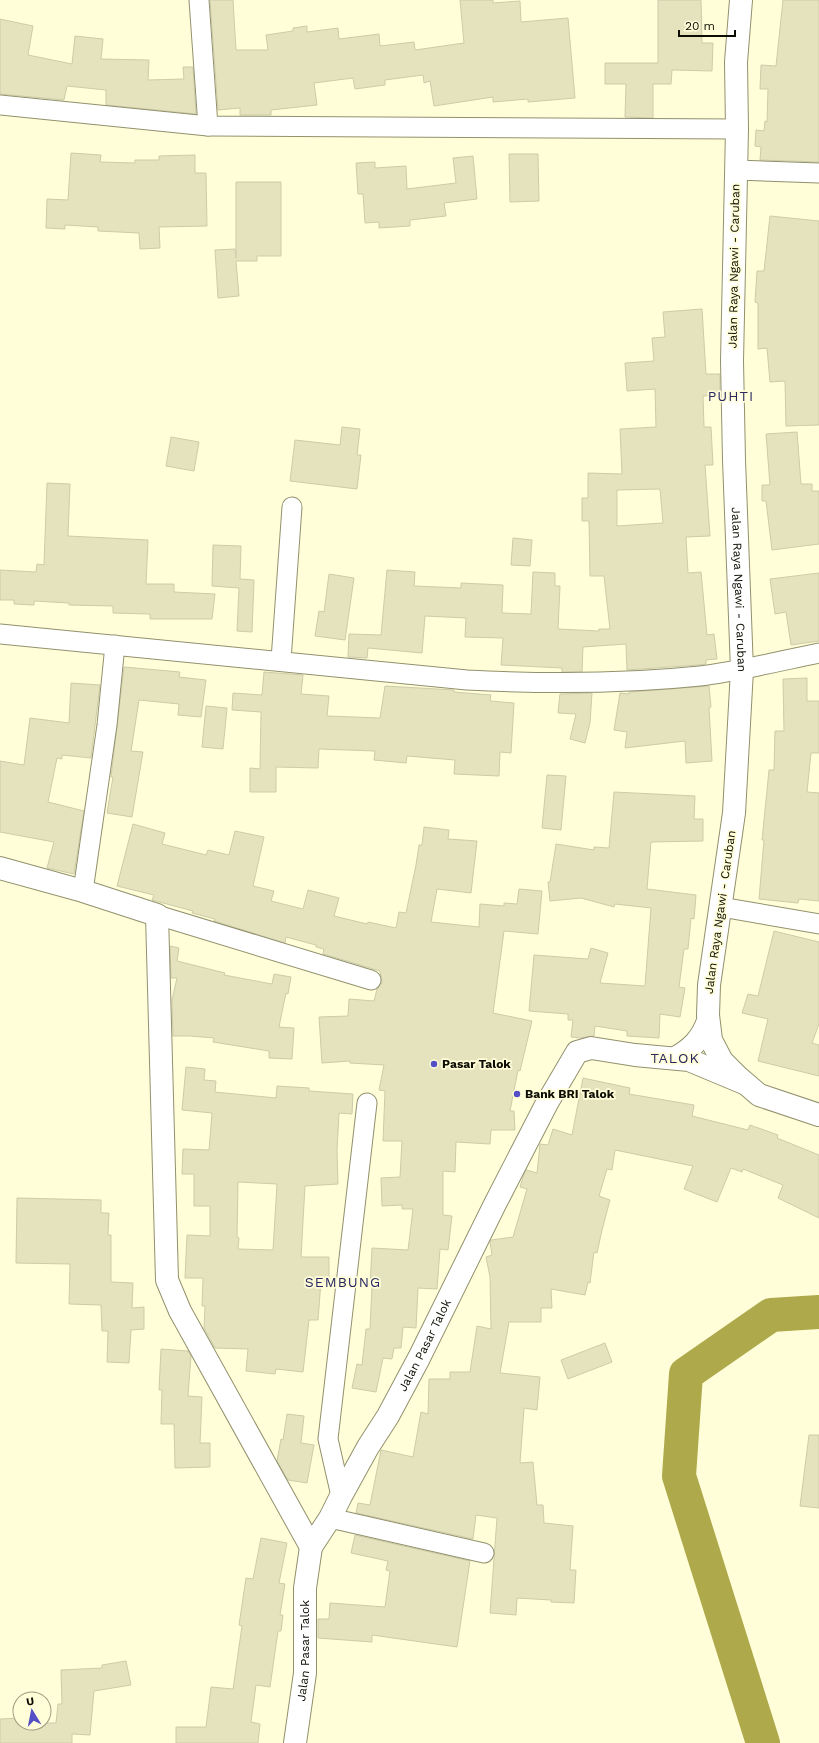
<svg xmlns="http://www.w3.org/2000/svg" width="819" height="1743" viewBox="0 0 819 1743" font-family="'Work Sans',sans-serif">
<rect width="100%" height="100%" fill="#fffed8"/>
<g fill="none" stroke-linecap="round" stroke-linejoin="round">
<!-- river -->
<path stroke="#aea94b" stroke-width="34" d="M763,1743L679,1476L686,1374L771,1315L819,1312"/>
</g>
<!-- building -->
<g fill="#e4e3be" stroke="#cdcca8" fill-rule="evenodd">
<path d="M210,0H233L236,50H268L266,35L293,31V28L307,26V32L338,28L339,39L379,34L380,46L414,42L415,50L464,43L460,0H493V3L520,1L521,22L568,18L575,98L528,102V99L493,102V97L434,106L430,81L424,83L423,75L385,80V85L355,89L353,78L314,83L317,105L271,110V115H240V108L218,110Z"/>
<path d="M658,0H701L702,43H713L712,71L672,70L671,84H653V118L625,117L626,84H605V63H658Z"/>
<path d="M783,0H819V162L760,160L761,147L755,146L756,130L764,131L765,121L767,122L768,89H760L761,65L776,66Z"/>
<path d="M0,19L33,26L28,55L72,64L75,36L103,39L101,59L149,60L148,80L184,79L183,67H193L196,114L106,105V90L67,86L64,100L0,94Z"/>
<path d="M71,153L101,155L100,162L135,163V160H159V156L195,155V173H206L207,226L159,227L160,248L140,249L139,233L98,231V227L65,225V229L46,228L47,199L68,200Z"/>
<path d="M509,154H538L539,201L510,202Z"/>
<path d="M473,156L477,199L444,203L446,216L410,220V226L379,228V222L365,223L363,194H358L356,163L375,162V168L406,166L407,189L456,183L453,158Z"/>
<path d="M236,182H281V256H257V261H236L239,296L218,298L215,250L235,249L236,258Z"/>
<path d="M770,216L819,221V425L786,426L785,381L770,382L767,348L758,349V303L755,302L757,271H764Z"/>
<path d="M702,309L706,374H720V395L703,396L704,427H711L713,465H705L710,536L686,537L688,573L701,572L707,635L714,634L717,659L706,660V664L699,665L627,670L626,644L583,647L582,672H562V668L501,665L503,638L465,637L466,618L425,616L422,653L368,648L367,658L348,657L349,634L381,635L387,570L415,572L414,586L461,588V583L503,585L502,613L531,614L533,572L555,573V586H560L558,629L599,631V629H610L604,576H590L589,521H582V498H588V473L622,474L620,429L656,427L655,389L627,391L625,363L654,361L652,338L665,337L663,312ZM660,489L663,523L617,526V490Z"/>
<path d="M342,427L360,429L357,455H361L357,489L290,481L295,440L340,445Z"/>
<path d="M797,432L801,484H812V491H819V544L772,550L766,501H762V485H770L766,434Z"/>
<path d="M171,437L199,442L194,471L166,466Z"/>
<path d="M47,483L70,484L68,536L148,540L146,584H174V592L215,594L212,619H150V614L113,613V606L69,605V603L34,601V605L14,604V600H0V570L36,572L37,564L44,565Z"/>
<path d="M513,538L532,540L530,566L511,565Z"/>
<path d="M213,545L241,546L240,579L254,580L252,632L237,631L239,588L212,586Z"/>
<path d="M819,573V641L791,645L786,612L775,614L770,579Z"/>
<path d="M329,574L354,578L345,640L315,636L319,611L324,612Z"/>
<path d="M124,667L180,672L179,677L206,680L201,717L178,715L179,704L139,700L131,751L143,752L132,817L107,813L113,777H111Z"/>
<path d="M264,672L303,675L301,694L329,696L327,716L380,718L385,686L454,690V692L491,695L490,701L514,703L511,753L500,752L499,776L454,774L455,760L407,756L406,763L374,760L375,751L319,749L318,768L276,767V792H250V768L260,769L261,712L232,710L233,693L262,695Z"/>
<path d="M807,678V701H819V753H811L807,792L819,793V901L799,899L798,903L759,899L764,840H762L769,770H774L775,731H784L783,679Z"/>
<path d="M71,683L100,685L91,758L62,755V759L57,758L48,802L84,811L74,874L47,868L54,842L0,832V761L24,765L30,718L69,723Z"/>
<path d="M709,686L711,707L709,708L712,761L686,763L685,741L625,748L627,732L614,730L620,693L629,694V692Z"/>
<path d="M592,693L590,723L585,743L570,739L576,714L558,713L560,694Z"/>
<path d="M206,706L227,708L223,749L202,747Z"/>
<path d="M547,775L566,776L561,830L542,828Z"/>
<path d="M614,792L695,796L694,819H703V841L651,842L647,889L696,895L694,919L691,918L688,949H684L679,987L685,988L680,1017L660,1014L659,1038L627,1036V1031L595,1026L594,1036L580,1038L571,1037L573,1020H568V1014L529,1011L534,955L588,959L591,948L608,953L600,983L645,986L651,908L615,904L614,907L581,898L550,901L548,882H550L556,844L594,850V847L609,848Z"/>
<path d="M133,824L165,833L162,844L206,855L208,850L229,855L235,831L264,837L253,886L274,891L271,901L303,909L308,890L339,898L334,916L367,924L368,922L396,928L399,912L406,913L416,865L419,845H422L424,827L449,830L448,839L477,841L471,893L437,889L431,922L479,927L480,904L504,906V903L517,904L519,889L542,891L538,934L504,931L493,1013L532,1021L520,1071L518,1070L510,1111H514L515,1130H491L490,1144L456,1142L455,1172L443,1171V1215L452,1216L448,1250L440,1249L437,1289L418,1288L416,1328L403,1327L401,1348H394L392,1359L383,1358L376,1392L352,1388L357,1364L362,1365L366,1329H370L372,1285H370L372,1248L408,1250L413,1209H402V1205L382,1206L381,1178L400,1177L402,1141H383L385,1091L379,1090L384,1065L350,1063V1061L322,1063L319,1017L348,1016L349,999L374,1001L377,989L382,983L380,971L323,954L324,949L316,947V945L286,937L285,943L214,921L215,919L192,913L193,911L152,900L154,895L117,886Z"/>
<path d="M774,931L819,942V1024L812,1043L819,1045V1076L758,1061L768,1019L742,1013L748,994L758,996Z"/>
<path d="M170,946L179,948L177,961L225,973L224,975L272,984L274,974L291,977L288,994L286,993L279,1027L294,1028L292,1059L269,1058V1051L213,1042L214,1038L190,1036H173L172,1000L177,978H171Z"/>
<path d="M186,1067L205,1069L204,1080L216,1081L215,1092L276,1098L277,1086L309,1088V1091L353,1094L352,1114L339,1113L337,1150L338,1184L305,1186L301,1257H329V1281H321L318,1320H309L303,1372L276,1369L275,1374L246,1371L248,1349L215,1348L204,1328L205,1306H202L203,1278H185L187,1235L210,1236V1206H194V1174H182L183,1149L209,1150L212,1113L182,1110ZM238,1182L277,1184L273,1250L238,1249L239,1238L237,1237Z"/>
<path d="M583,1078L630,1088L629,1094L694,1105L692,1116L748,1130L750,1125L778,1135L777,1138L819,1155V1218L778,1198L783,1185L743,1169L742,1172L731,1168L717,1202L684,1189L693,1166L615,1150L612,1170L607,1169L599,1196L610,1200L602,1230L597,1253L594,1252L590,1283L588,1282L585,1295L551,1289L552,1308H541V1322H509L500,1373L540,1377L537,1410L524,1408L520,1463L533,1462L537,1505H543L544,1523L573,1526L570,1570H576L574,1603L551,1602V1600L517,1598L516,1615L490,1613L497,1518L476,1515L473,1539L356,1513L358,1503L370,1505L381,1450L413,1457L421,1412L428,1414L429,1379H450V1372H470L477,1326L491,1329L490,1277L486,1257L492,1255L490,1242L491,1240L513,1237L527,1189L520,1187L523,1177L526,1170L537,1173L540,1144L548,1145L553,1129L572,1135Z"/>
<path d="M17,1198L101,1200V1213H109L108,1235H111V1282L133,1283L132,1308L144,1307V1329L131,1330L129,1363L107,1362L108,1331H102L101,1305L69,1304L70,1264L16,1263Z"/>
<path d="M605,1343L612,1362L568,1379L561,1360Z"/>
<path d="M161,1349L188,1351L191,1356L188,1396L202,1397L200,1443H210V1467L175,1468L174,1424H161L162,1390H159Z"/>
<path d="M287,1414L304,1416L301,1443L314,1445L307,1483L288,1480L277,1461L281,1439L283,1440Z"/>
<path d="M809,1435H819V1508L800,1506Z"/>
<path d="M355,1535L470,1561L457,1647L372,1635V1642L318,1638V1619H329L330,1603L385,1607L390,1571L386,1570L388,1561L351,1553Z"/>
<path d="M261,1538L287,1543L279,1583L285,1584L280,1615H283L281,1631H278L270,1687L256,1685L251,1722L260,1724L258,1743H176V1727H206L211,1687L233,1689L242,1626L239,1625L246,1578L253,1579Z"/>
<path d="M126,1661L131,1685L94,1691L90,1735L72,1734V1743H0V1719L20,1718V1723H56L58,1704H62L61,1670L102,1668V1665Z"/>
</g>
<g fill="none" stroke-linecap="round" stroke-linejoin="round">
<defs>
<g id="minor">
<path d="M199,0L208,126"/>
<path d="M0,105L208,126L737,129"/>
<path d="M736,170L819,173"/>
<path d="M0,634L467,680C545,684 623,684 700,676C740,671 780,661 819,653"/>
<path d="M281,660L292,507"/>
<path d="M83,891L107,725L115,645"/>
<path d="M721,907L819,924"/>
<path d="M157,915L371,980"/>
<path d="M341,1496L328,1439L367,1103"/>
<path d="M330,1518L484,1553"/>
</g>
<g id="secondary">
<path d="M0,868L83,891L157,915L167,1280L180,1311L311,1547"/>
<path d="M675,1058C692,1049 702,1038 708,1021"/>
<path id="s1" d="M295,1743L305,1673V1588L311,1547L330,1518L341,1496L368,1447L388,1416L419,1358L495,1204L547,1103L577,1052L591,1048L635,1055L689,1060L744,1083"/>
</g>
<g id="trunk">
<path id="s2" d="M741,0L736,62L737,129L732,361L734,460L742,670L734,813L709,985L708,1015L711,1040L722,1061L737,1076L759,1095L819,1115"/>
</g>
</defs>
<!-- minor casing -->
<use href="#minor" stroke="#92916e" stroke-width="21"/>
<!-- secondary casing -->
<use href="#secondary" stroke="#92916e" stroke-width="24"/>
<!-- trunk casing -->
<use href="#trunk" stroke="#92916e" stroke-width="24"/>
<!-- minor -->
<use href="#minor" stroke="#fff" stroke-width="19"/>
<!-- secondary -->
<use href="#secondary" stroke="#fff" stroke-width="22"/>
<!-- trunk -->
<use href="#trunk" stroke="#fff" stroke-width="22"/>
</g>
<!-- markers -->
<g fill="#544fc7" stroke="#fffed8" stroke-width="1.5">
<circle cx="434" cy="1064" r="4"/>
<circle cx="517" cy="1094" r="4"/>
</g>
<g text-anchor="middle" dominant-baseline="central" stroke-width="3.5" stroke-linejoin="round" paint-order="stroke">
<!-- street labels -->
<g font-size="12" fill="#0d0c02" stroke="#fffed8">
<text transform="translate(734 266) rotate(-89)">Jalan Raya Ngawi - Caruban</text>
<text stroke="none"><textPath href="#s2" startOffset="590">Jalan Raya Ngawi - Caruban</textPath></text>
<text transform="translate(720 912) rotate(-82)">Jalan Raya Ngawi - Caruban</text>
<text stroke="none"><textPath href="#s1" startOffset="429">Jalan Pasar Talok</textPath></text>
<text stroke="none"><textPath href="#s1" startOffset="93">Jalan Pasar Talok</textPath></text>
</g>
<!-- poi labels -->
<g font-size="12" font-weight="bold" fill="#0d0c02" stroke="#fffed8" text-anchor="start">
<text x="442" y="1064">Pasar Talok</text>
<text x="525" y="1094">Bank BRI Talok</text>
</g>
<!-- quarter labels -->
<g font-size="14" letter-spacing="1" fill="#282761" stroke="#fffed8">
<text x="731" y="396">PUHTI</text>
<text x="675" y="1058">TALOK</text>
<text x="343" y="1282">SEMBUNG</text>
</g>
</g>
<!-- north arrow -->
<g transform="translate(32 1711) rotate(350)"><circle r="19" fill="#fffed8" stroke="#9e9d82"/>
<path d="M0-3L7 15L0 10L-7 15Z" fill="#544fc7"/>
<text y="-6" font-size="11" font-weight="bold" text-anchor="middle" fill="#0d0c02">U</text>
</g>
<!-- scale -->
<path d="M679 30v6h56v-6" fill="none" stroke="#0d0c02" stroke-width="2"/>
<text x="685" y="30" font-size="12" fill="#0d0c02" stroke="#fffed8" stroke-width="3" paint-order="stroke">20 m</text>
</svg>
